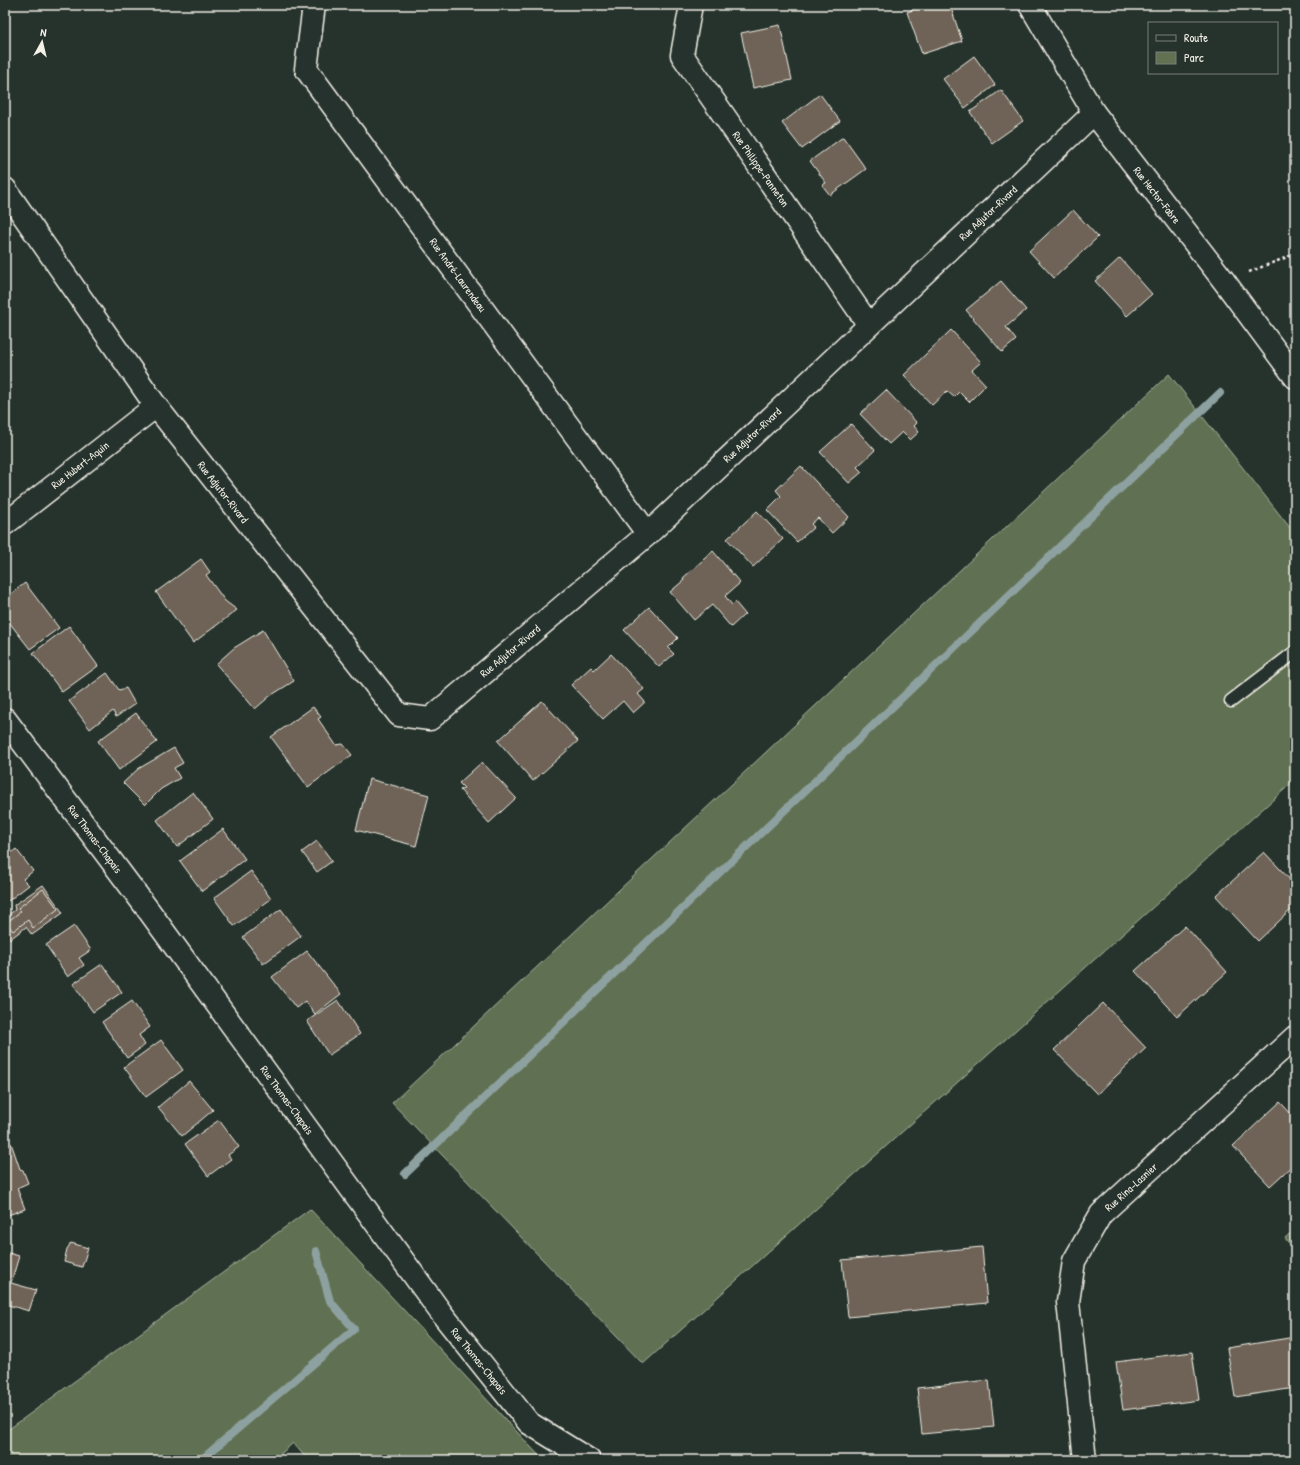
<svg xmlns="http://www.w3.org/2000/svg" width="1300" height="1465" viewBox="0 0 1300 1465" font-family="'Patrick Hand',sans-serif">
<rect width="100%" height="100%" fill="#26332d"/>
<filter id="ink" filterUnits="userSpaceOnUse"><feTurbulence type="fractalNoise" baseFrequency=".025" numOctaves="2"/><feDisplacementMap in="SourceGraphic" scale="8" xChannelSelector="R" yChannelSelector="G"/><feConvolveMatrix kernelMatrix="1 2 1 2 8 2 1 2 1" color-interpolation-filters="sRGB"/></filter>
<g filter="url(#ink)">
<!-- green -->
<g fill="#617152" stroke="#aab19d">
<path d="M1169,374L1295,534V780L643,1364L392,1103Z"/>
<path d="M310,1209L543,1460H308L293,1443L274,1460H5V1432Z"/>
<path d="M1295,1229V1252L1285,1238Z"/>
</g>
<g fill="none" stroke-linecap="round" stroke-linejoin="round">
<!-- stream -->
<g stroke="#8ea1a1" stroke-width="8">
<path d="M405,1174L1220,393"/>
<path d="M201,1460L354,1329L330,1301L316,1251"/>
</g>
</g>
<!-- building -->
<g fill="#6e6357" stroke="#f4f1e8">
<path d="M928,5H950L962,41L922,54L907,12Z"/>
<path d="M780,25L792,80L753,88L741,33Z"/>
<path d="M974,56L995,85L965,108L943,79Z"/>
<path d="M1001,90L1023,121L992,143L970,112Z"/>
<path d="M820,94L840,121L802,149L782,123Z"/>
<path d="M843,137L866,169L830,195L822,185L826,183L810,161Z"/>
<path d="M1073,210L1098,237L1054,278L1029,251Z"/>
<path d="M1120,258L1152,294L1127,316L1095,281Z"/>
<path d="M1001,281L1026,310L1006,327L1016,340L1002,352L966,310Z"/>
<path d="M951,330L981,362L972,370L986,385L969,402L959,392L954,397L947,391L932,405L904,375Z"/>
<path d="M886,390L917,423L914,426L919,432L910,440L902,432L889,444L860,414Z"/>
<path d="M851,424L875,450L857,467L862,472L849,483L820,452Z"/>
<path d="M801,466L849,517L832,533L818,518L811,524L814,527L797,542L767,510L781,496L776,490Z"/>
<path d="M757,511L783,539L753,567L727,539Z"/>
<path d="M713,551L740,583L725,596L732,605L735,602L745,614L731,627L712,605L694,620L670,592L684,580L683,578Z"/>
<path d="M201,559L210,572L206,575L225,601L237,610L193,643L156,592Z"/>
<path d="M25,583L59,628L30,649L5,617V603L8,601L7,597Z"/>
<path d="M649,607L678,638L668,648L674,654L659,667L624,630Z"/>
<path d="M69,626L98,666L62,692L33,653Z"/>
<path d="M263,630L294,681L270,696L255,709L216,664L234,648Z"/>
<path d="M611,654L644,689L638,694L645,702L633,713L623,701L603,719L571,685L591,667L594,670Z"/>
<path d="M107,673L119,690L126,688L135,704L116,717L113,711L90,729L69,701Z"/>
<path d="M542,701L578,741L533,781L498,741Z"/>
<path d="M313,707L321,717L318,719L336,745L343,744L352,755L308,787L271,737Z"/>
<path d="M136,713L157,742L119,770L98,741Z"/>
<path d="M174,748L183,763L174,768L180,778L161,789L145,805L123,783L138,769Z"/>
<path d="M482,762L516,798L489,823L460,790L464,788L459,783Z"/>
<path d="M369,779L429,795L416,846L356,830Z"/>
<path d="M193,792L213,819L177,847L157,820Z"/>
<path d="M223,829L245,859L202,891L180,861Z"/>
<path d="M317,841L332,861L317,872L302,852Z"/>
<path d="M16,849L33,871L23,879L29,885L8,901L5,897V858Z"/>
<path d="M1264,852L1295,885V906L1258,941L1216,896Z"/>
<path d="M251,871L271,899L234,926L214,898Z"/>
<path d="M43,885L63,913L32,935L26,927L10,939L5,931V917L15,910L14,905Z"/>
<path d="M43,889L58,909L33,928L28,920L13,931L6,923L21,911L18,908Z"/>
<path d="M281,909L301,936L263,964L243,937Z"/>
<path d="M74,926L91,950L79,958L84,965L68,977L46,945Z"/>
<path d="M1185,926L1227,972L1177,1017L1135,971Z"/>
<path d="M307,951L341,994L315,1014L305,1001L296,1008L272,977Z"/>
<path d="M102,964L122,992L93,1012L73,984Z"/>
<path d="M338,1000L360,1034L329,1055L307,1021Z"/>
<path d="M132,1001L150,1027L139,1035L145,1045L127,1058L102,1022Z"/>
<path d="M1103,1003L1146,1048L1097,1094L1054,1050Z"/>
<path d="M161,1040L183,1070L146,1097L124,1067Z"/>
<path d="M189,1081L213,1110L182,1136L158,1107Z"/>
<path d="M1280,1102L1295,1118V1163L1270,1186L1233,1146Z"/>
<path d="M219,1120L239,1147L228,1155L231,1159L208,1176L185,1144Z"/>
<path d="M11,1143L20,1169L23,1170L28,1183L17,1188L25,1209L5,1216V1145Z"/>
<path d="M71,1243L88,1248L82,1267L64,1262L67,1249Z"/>
<path d="M982,1247L987,1303L848,1317L842,1260Z"/>
<path d="M5,1252L19,1256L11,1283L36,1290L29,1311L5,1304Z"/>
<path d="M1295,1337V1388L1235,1397L1227,1348Z"/>
<path d="M1192,1352L1199,1400L1123,1410L1116,1362Z"/>
<path d="M989,1380L994,1427L922,1434L917,1388Z"/>
</g>
<g fill="none" stroke-linecap="round" stroke-linejoin="round">
<defs>
<path id="lane" d="M1231,701L1295,652"/>
<g id="street">
<path d="M314,5L306,69L648,534"/>
<path d="M691,5L682,55L869,325"/>
<path d="M1030,5L1094,113L1224,281L1295,377"/>
<path d="M5,189L156,406L399,715L430,719L648,534L1094,113"/>
<path d="M5,524L156,406"/>
<path d="M5,719L149,911L442,1314L529,1423L589,1460"/>
<path d="M1085,1460L1068,1302L1074,1261L1101,1214L1295,1037"/>
</g>
</defs>
<!-- lane casing -->
<use href="#lane" stroke="#f4f1e8" stroke-width="15"/>
<!-- street casing -->
<use href="#street" stroke="#f4f1e8" stroke-width="25"/>
<!-- path -->
<path stroke="#f4f1e8" stroke-width="2.5" stroke-dasharray="3 3" stroke-linecap="butt" d="M1249,272L1295,254"/>
<!-- lane -->
<use href="#lane" stroke="#26332d" stroke-width="12"/>
<!-- street -->
<use href="#street" stroke="#26332d" stroke-width="22"/>
</g>
</g>
<g text-anchor="middle" dominant-baseline="central" stroke-width="3" stroke-linejoin="round" paint-order="stroke">
<!-- street labels -->
<g font-size="11" fill="#f4f1e8" stroke="#26332d">
<text transform="translate(761 169) rotate(55)">Rue Philippe-Panneton</text>
<text transform="translate(1157 195) rotate(52)">Rue Hector-Fabre</text>
<text transform="translate(988 213) rotate(-43)">Rue Adjutor-Rivard</text>
<text transform="translate(458 275) rotate(54)">Rue André-Laurendeau</text>
<text transform="translate(752 435) rotate(-43)">Rue Adjutor-Rivard</text>
<text transform="translate(80 465) rotate(-38)">Rue Hubert-Aquin</text>
<text transform="translate(223 492) rotate(52)">Rue Adjutor-Rivard</text>
<text transform="translate(510 651) rotate(-40)">Rue Adjutor-Rivard</text>
<text transform="translate(95 839) rotate(53)">Rue Thomas-Chapais</text>
<text transform="translate(287 1100) rotate(54)">Rue Thomas-Chapais</text>
<text transform="translate(1131 1187) rotate(-42)">Rue Rina-Lasnier</text>
<text transform="translate(479 1361) rotate(51)">Rue Thomas-Chapais</text>
</g>
</g>
<!-- margin -->
<rect width="1300" height="1465" fill="none" stroke="#26332d" stroke-width="20"/>
<rect x="10" y="10" width="1280" height="1445" fill="none" stroke="#f4f1e8" stroke-width="1.5" filter="url(#ink)"/>
<!-- legend -->
<rect x="1148" y="22" width="130" height="52" fill="#26332d" stroke="#787f78"/>
<rect x="1156" y="35" width="20" height="6" fill="#26332d" stroke="#787f78"/>
<text x="1184" y="42" font-size="12" fill="#f4f1e8">Route</text>
<rect x="1156" y="52" width="20" height="12" fill="#617152" stroke="#787f78"/>
<text x="1184" y="62" font-size="12" fill="#f4f1e8">Parc</text>
<!-- north arrow -->
<g transform="translate(42 42) rotate(8)" stroke="#26332d" stroke-width="3" paint-order="stroke">
<path d="M0-3L7 15L0 10L-7 15Z" fill="#f4f1e8"/>
<text y="-6" font-size="11" font-weight="bold" text-anchor="middle" fill="#f4f1e8">N</text>
</g>
</svg>
